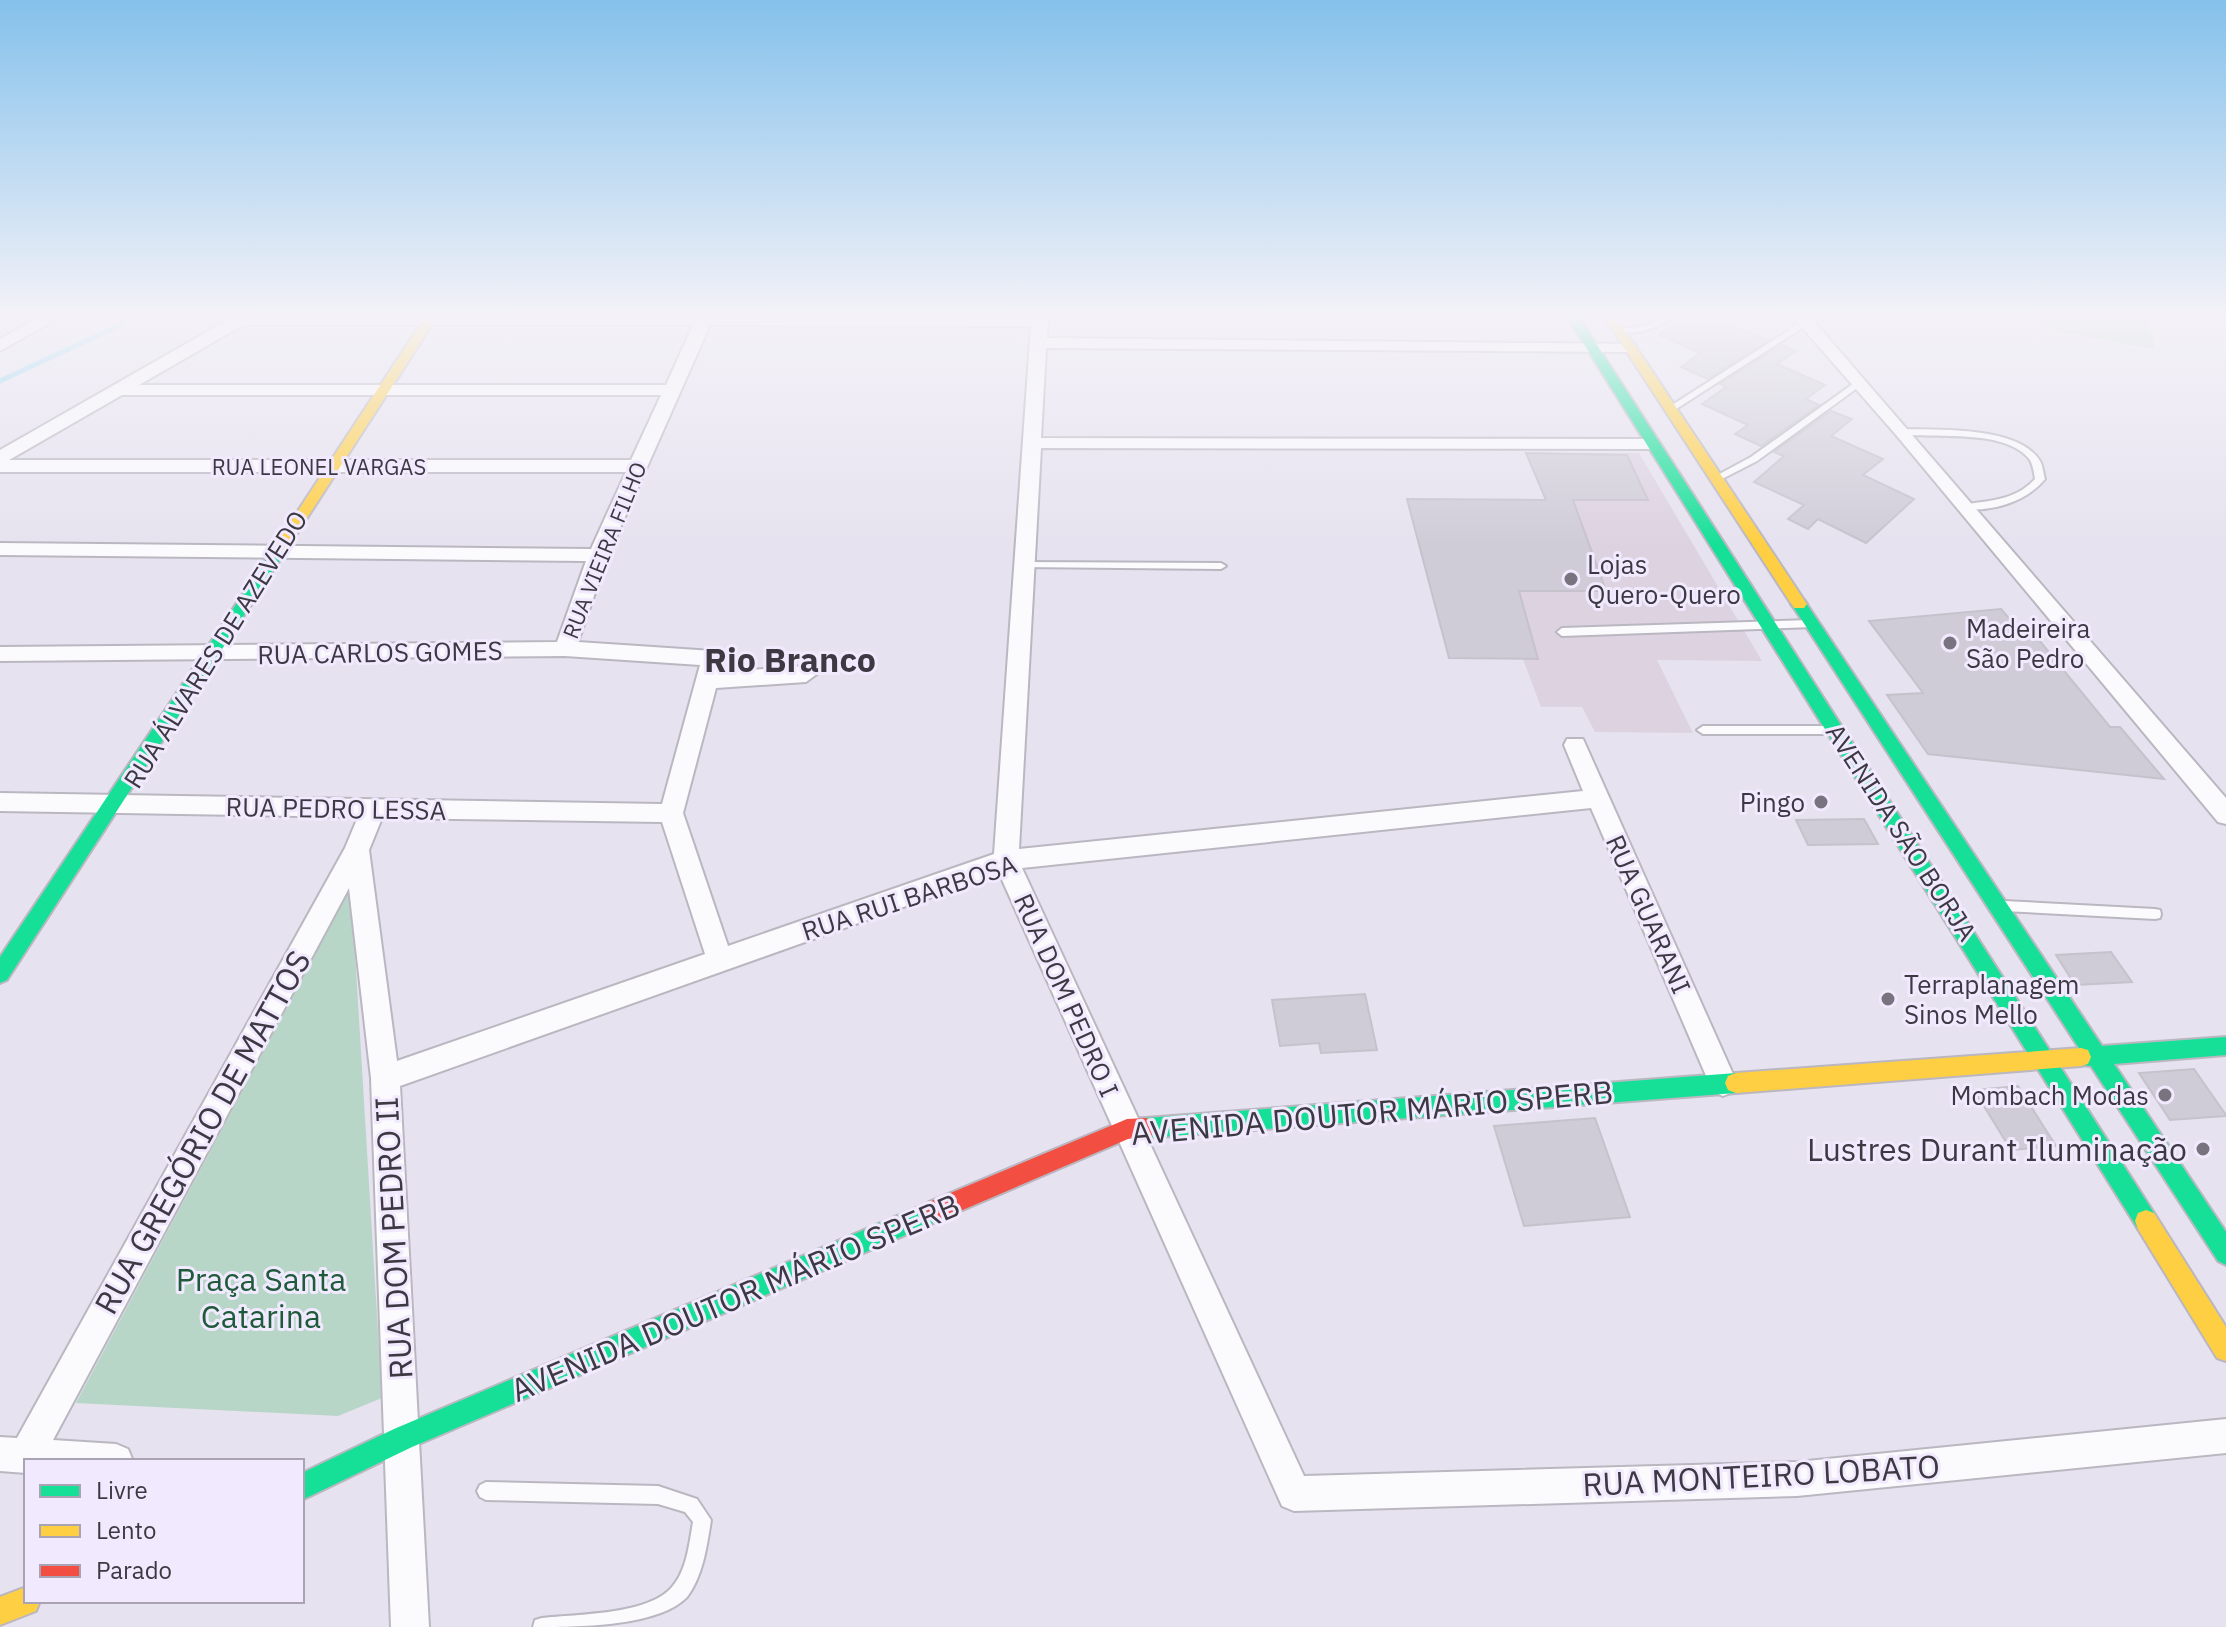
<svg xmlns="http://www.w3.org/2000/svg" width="2226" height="1627" viewBox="0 0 2226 1627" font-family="'IBM Plex Sans',sans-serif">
<rect width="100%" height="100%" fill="#e6e2ef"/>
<!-- commercial -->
<path fill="#ddd2e0" d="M1526,453H1639L1762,661L1657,660L1693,733L1595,732L1582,707H1541L1523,659L1449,658L1407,499L1545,500Z"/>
<!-- green -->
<g fill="#b8d6c7">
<path d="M2042,317H2147L2155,349L2044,329Z"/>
<path d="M351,887L382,1398L338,1416L76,1403Z"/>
</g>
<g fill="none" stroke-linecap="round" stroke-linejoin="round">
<!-- stream -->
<path stroke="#8ed5f0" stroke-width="5" d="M0,381L137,317"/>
</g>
<!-- building -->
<g fill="#cfccd7" stroke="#c6c2cc" stroke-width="2">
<path d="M1686,317H1708L1769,340L1708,379L1681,367L1700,353L1659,335Z"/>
<path d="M1781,345L1796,351L1777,364L1825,385L1806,399L1819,405L1761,446L1735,434L1748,425L1702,404L1726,387L1720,384Z"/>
<path d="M1831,411L1852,419L1831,436L1883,459L1863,475L1914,499L1866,543L1818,519L1808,529L1788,519L1804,505L1754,482L1784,456L1774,452Z"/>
<path d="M1526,453L1627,455L1648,500H1573L1606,591H1519L1538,659L1449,658L1407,499L1546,500Z"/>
<path d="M2001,609L2024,636L2035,635L2110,727H2120L2164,779L1928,754L1887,695L1923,693L1869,621Z"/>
<path d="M1864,819L1878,844L1808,845L1796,820Z"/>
<path d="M2111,952L2132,982L2075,985L2056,955Z"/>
<path d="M1365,994L1377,1050L1321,1053L1319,1043L1280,1046L1272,1000Z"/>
<path d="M2194,1069L2226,1115V1116L2170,1120L2139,1073Z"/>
<path d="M2018,1086L2056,1146L2011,1150L1974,1090Z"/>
<path d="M1595,1118L1630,1217L1524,1226L1494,1126Z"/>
</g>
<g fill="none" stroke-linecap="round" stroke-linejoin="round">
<defs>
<g id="lane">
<path d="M1665,317H1676C1659,327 1633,337 1615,331L1619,329L1644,326Z"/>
<path d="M1803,321L1810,323L1673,411L1666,409Z"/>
<path d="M1857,381L1860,382V386L1757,461L1720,480H1714L1712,478L1751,457Z"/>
<path d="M1903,429C1939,430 2019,426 2040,461C2043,466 2043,473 2045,479C2026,502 1992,512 1963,509V505C1990,500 2015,501 2035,479C2034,472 2033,466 2030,460C2006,428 1935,439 1900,434L1899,432Z"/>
<path d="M1023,562L1221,563L1226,566L1221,569L1019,567V563Z"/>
<path d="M1811,620L1815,621L1816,624L1815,627L1562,636L1557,632L1562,628Z"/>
<path d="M1703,726H1833L1839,730L1833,734H1703L1697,730Z"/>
<path d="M2004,901L2155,909L2160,910L2161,914L2160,918L2155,919L2004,911L1999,910L1998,906L1999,902Z"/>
<path d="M486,1482L658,1486L697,1499L711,1520C707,1546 703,1576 687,1597C658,1627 577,1627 533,1627L535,1620L542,1618C578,1614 648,1615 672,1587C687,1570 689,1544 693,1522L685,1512L658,1504L486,1500L480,1497L477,1491L480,1485Z"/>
</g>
<g id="street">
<path d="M40,317H60L0,351V339Z"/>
<path d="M233,317H1048L1047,338L1635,344V350L1629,352L1046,348L1041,438L1651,439L1660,444L1651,449L1041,448L1019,849L1583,791L1564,745L1567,739H1583L1737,1083L1733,1092L1723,1096L1713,1092L1591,808L1022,868L1304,1476L1797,1462L2226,1419V1453L1797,1496L1294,1511L1282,1506L999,873L400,1086L429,1627H391L371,1078L349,888L53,1440L116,1444L128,1449L133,1461H26V1473L0,1471V1437L17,1438L345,848L358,817L0,811V793L662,804L700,665L565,656L0,661V647L557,642L586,561L0,555V543L591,549L626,472H0V450ZM243,325H693L666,385H139ZM710,325L1031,326L994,854L728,946L683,813L716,688L806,682L817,674L806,666L720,672L724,658L713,651L578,642L608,555ZM122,395H661L631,460H9ZM382,818L662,822L705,954L397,1061L369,850Z"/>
<path d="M1793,317H1810L2226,798V824L2218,822L1897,436Z"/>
</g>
<g id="fast">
<path d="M1567,317H1579L2154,1213L2157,1221L2154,1229L2146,1232L2138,1229Z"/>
<path d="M280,544L287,549L7,980L0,983V957L275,546Z"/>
<path d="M1799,599L1804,600L2102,1046L2226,1037V1055L2114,1064L2226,1232V1265L2218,1261L2091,1066L2074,1064L2071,1057L2074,1050L2079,1048L1794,608L1791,604Z"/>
<path d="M1736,1073L1744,1076L1747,1083L1744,1090L1736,1093L1146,1138L1138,1135L1135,1128L1138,1121L1146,1118Z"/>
<path d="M937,1199L945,1202L948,1210L945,1218L412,1447L302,1500V1473L394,1429Z"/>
</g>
<g id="slow">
<path d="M425,317H437L285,552H275L273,549Z"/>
<path d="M1604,317H1616L1804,600L1807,604L1804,608H1794Z"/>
<path d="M2081,1048L2088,1050L2091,1057L2088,1064L2081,1066L1736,1093L1728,1090L1725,1083L1728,1076L1736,1073Z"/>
<path d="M2146,1210L2154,1213L2226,1327V1361L2217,1358L2138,1229L2135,1221L2138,1213Z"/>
<path d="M26,1587V1601H40L36,1611L0,1625V1597Z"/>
</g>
<path id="jam" d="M1146,1118L1154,1121L1157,1128L1154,1135L1128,1139L937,1221L929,1218L926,1210L929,1202L1127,1119Z"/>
</defs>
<!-- lane casing -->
<use href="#lane" stroke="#bab7c1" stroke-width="4"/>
<!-- street casing -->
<use href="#street" stroke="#bab7c1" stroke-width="4"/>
<!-- fast casing -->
<use href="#fast" stroke="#bab7c1" stroke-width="4"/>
<!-- slow casing -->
<use href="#slow" stroke="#bab7c1" stroke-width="4"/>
<!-- jam casing -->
<use href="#jam" stroke="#bab7c1" stroke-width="4"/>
<!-- lane -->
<use href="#lane" fill="#fbfbfd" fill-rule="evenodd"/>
<!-- street -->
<use href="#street" fill="#fbfbfd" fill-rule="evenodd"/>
<!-- fast -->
<use href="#fast" fill="#16e098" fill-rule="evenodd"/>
<!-- slow -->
<use href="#slow" fill="#ffcf43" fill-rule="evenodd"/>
<!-- jam -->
<use href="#jam" fill="#f24e42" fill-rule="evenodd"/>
</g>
<!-- sky -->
<linearGradient id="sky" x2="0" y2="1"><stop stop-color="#84c1eb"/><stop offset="0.58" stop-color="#f4f2f8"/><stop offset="1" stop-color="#f4f2f8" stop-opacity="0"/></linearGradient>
<rect width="2226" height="545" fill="url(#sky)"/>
<!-- markers -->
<g fill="#78747f" stroke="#f1eafe" stroke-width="3">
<circle cx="1571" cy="579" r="8"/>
<circle cx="1950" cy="643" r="8"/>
<circle cx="1821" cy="802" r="8"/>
<circle cx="1888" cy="999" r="8"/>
<circle cx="2165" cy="1095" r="8"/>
<circle cx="2203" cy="1149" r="8"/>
</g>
<g text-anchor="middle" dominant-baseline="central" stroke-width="6" stroke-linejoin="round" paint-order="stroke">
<!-- far-street labels -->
<g font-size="22" fill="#3d3943" stroke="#f1eafe">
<text x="319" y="466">RUA LEONEL VARGAS</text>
<text transform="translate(604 550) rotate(-68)">RUA VIEIRA FILHO</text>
</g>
<!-- poi labels -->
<g font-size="26" fill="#3d3943" stroke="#f1eafe" text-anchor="start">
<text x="1587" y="564">Lojas<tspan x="1587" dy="30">Quero-Quero</tspan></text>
<text x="1966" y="628">Madeireira<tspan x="1966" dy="30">São Pedro</tspan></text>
<text x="1805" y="802" text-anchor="end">Pingo</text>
<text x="1904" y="984">Terraplanagem<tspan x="1904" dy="30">Sinos Mello</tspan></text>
<text x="2149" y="1095" text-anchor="end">Mombach Modas</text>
</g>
<!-- street labels -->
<g font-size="26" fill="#3d3943" stroke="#f1eafe">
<text transform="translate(215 649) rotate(-58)">RUA ÁLVARES DE AZEVEDO</text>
<text transform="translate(380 652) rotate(-1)">RUA CARLOS GOMES</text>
<text transform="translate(336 808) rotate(1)">RUA PEDRO LESSA</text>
<text transform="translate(1902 832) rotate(57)">AVENIDA SÃO BORJA</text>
<text transform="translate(909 897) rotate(-18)">RUA RUI BARBOSA</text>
<text transform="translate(1649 914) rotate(66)">RUA GUARANI</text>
<text transform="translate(1067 995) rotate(66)">RUA DOM PEDRO I</text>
</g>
<!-- near-street labels -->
<g font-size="32" fill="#3d3943" stroke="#f1eafe">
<text transform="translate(1372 1112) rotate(-5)">AVENIDA DOUTOR MÁRIO SPERB</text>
<text transform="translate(202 1132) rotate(-61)">RUA GREGÓRIO DE MATTOS</text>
<text transform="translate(393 1238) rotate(-93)">RUA DOM PEDRO II</text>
<text transform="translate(735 1297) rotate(-23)">AVENIDA DOUTOR MÁRIO SPERB</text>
<text transform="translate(1761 1475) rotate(-3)">RUA MONTEIRO LOBATO</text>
</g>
<!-- near-poi labels -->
<g font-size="32" fill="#3d3943" stroke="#f1eafe" text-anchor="end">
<text x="2187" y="1149">Lustres Durant Iluminação</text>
</g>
<!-- near-park labels -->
<g font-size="32" fill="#1f5a3a" stroke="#f1eafe">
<text x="261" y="1279">Praça Santa<tspan x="261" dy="37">Catarina</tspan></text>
</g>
<!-- district labels -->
<g font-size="34" font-weight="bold" fill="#3d3943" stroke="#f1eafe">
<text x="790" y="659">Rio Branco</text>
</g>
</g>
<!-- legend -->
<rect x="24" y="1459" width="280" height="144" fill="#f1eafe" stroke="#a9a3b3" stroke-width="2"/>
<rect x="40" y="1485" width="40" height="12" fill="#16e098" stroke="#a9a3b3" stroke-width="2"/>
<text x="96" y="1499" font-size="24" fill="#3d3943">Livre</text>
<rect x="40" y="1525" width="40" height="12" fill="#ffcf43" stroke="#a9a3b3" stroke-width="2"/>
<text x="96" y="1539" font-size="24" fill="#3d3943">Lento</text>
<rect x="40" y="1565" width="40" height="12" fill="#f24e42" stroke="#a9a3b3" stroke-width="2"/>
<text x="96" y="1579" font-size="24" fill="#3d3943">Parado</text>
</svg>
